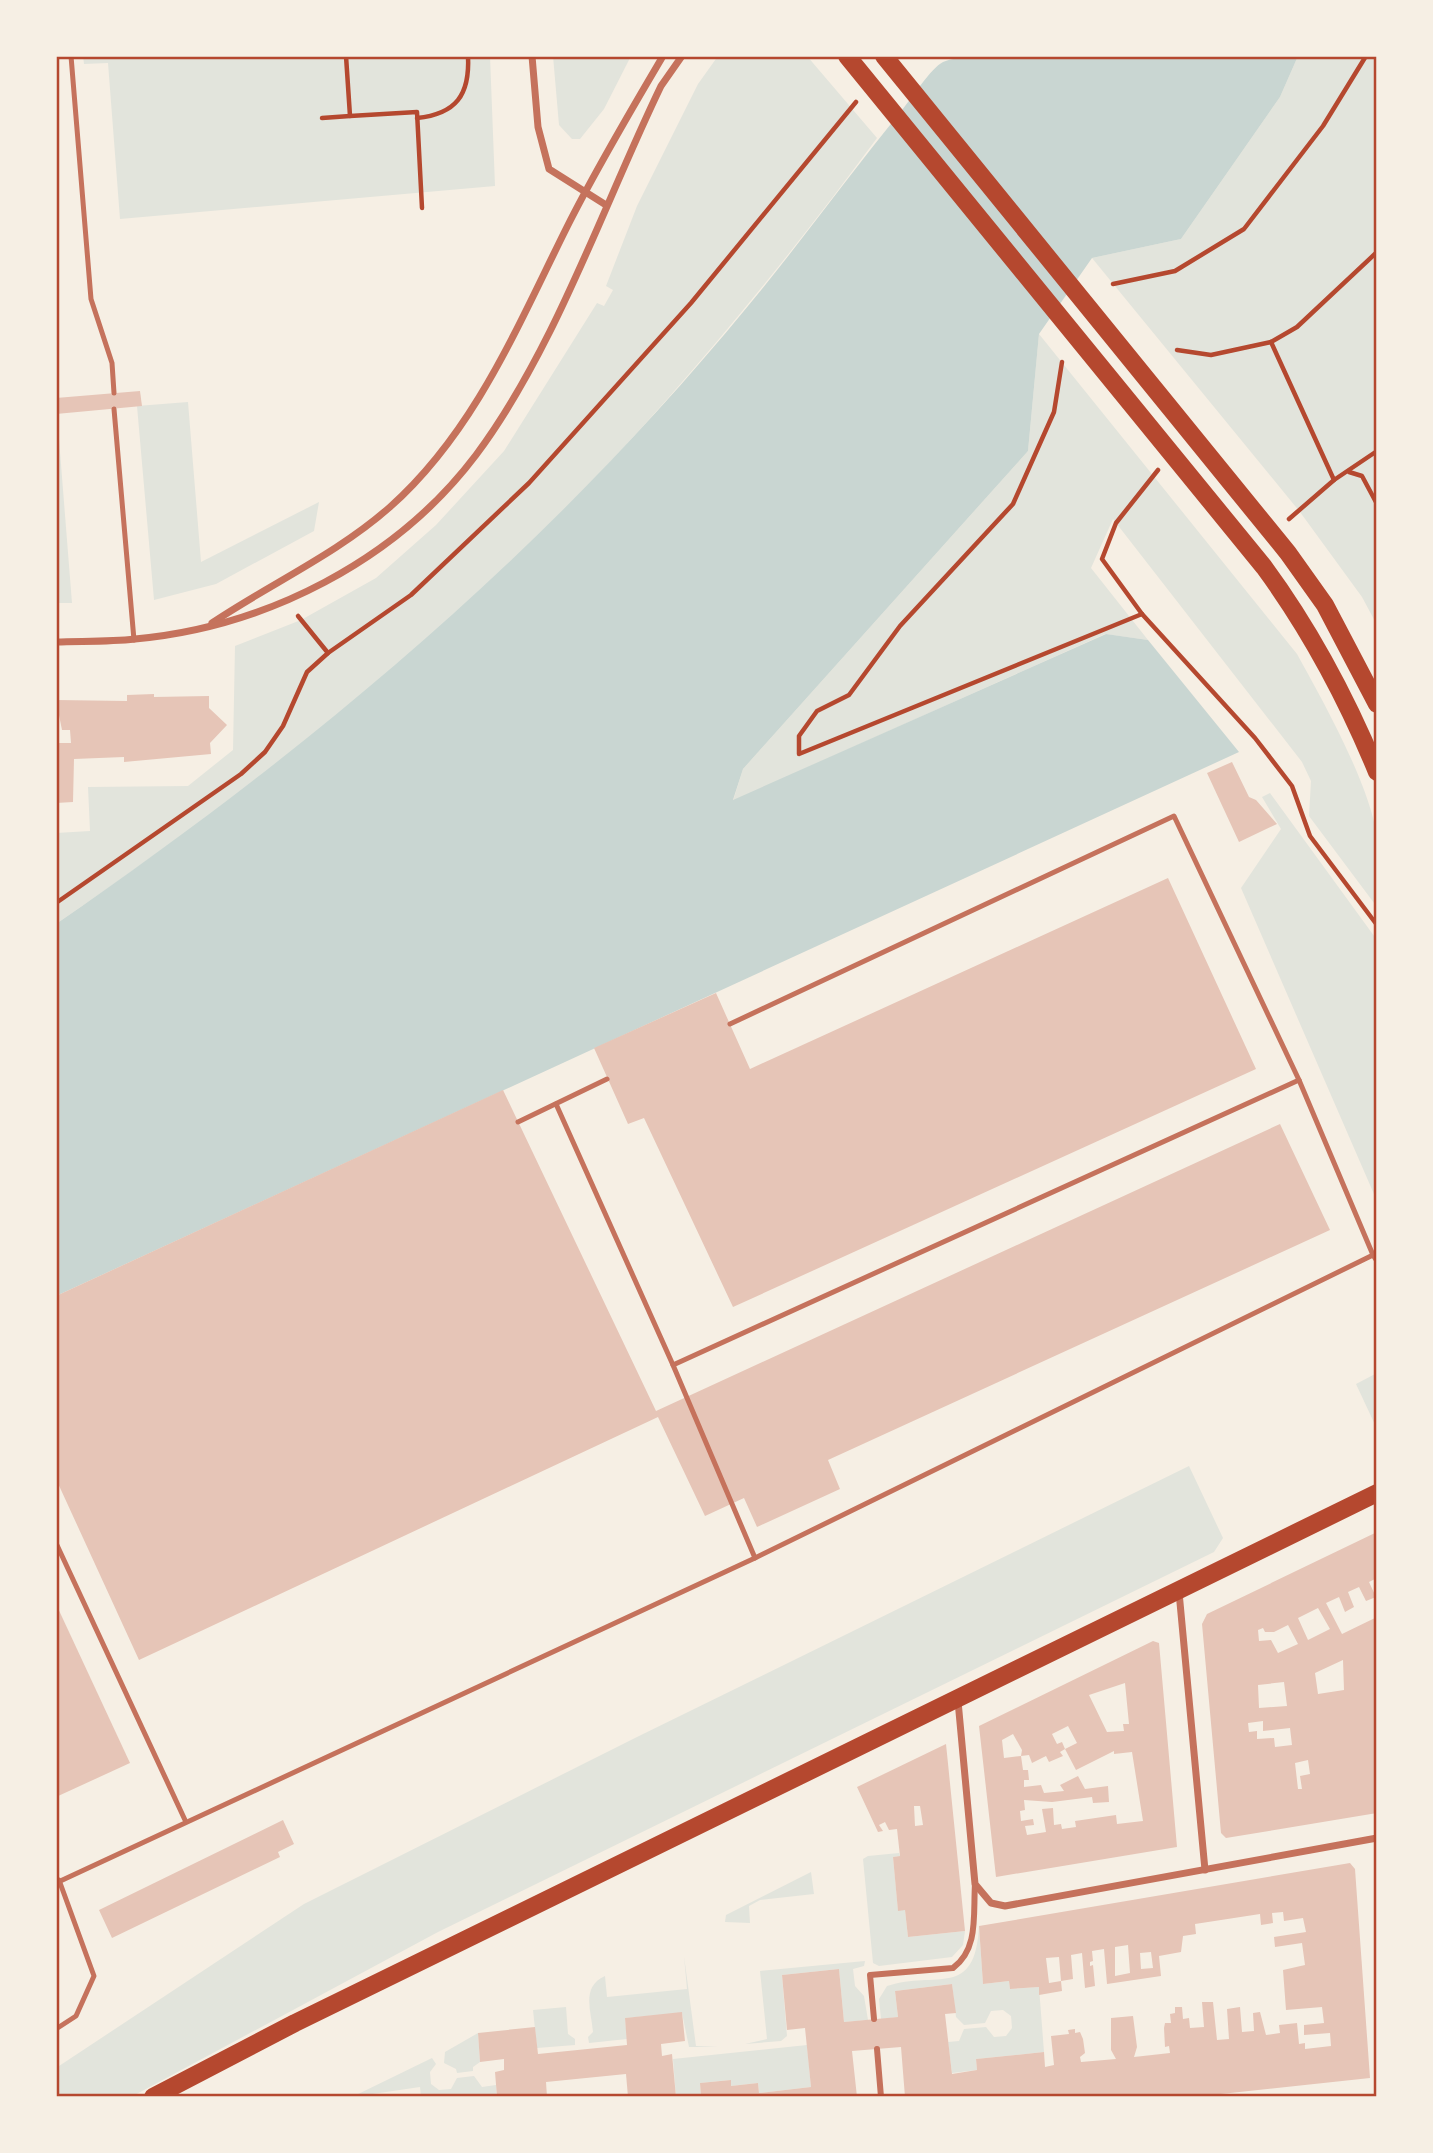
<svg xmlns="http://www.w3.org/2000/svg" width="1433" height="2153" viewBox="0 0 1433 2153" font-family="'Nunito Sans',sans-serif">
<rect width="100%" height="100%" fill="#f6efe4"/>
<!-- green -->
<g fill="#e2e4dc">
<path d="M83,56H490L495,186L120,219L108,63L84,64Z"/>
<path d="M553,56H631L604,109L580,139H572L559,125Z"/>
<path d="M718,56H807L877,138C760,297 633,447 490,584C356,711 207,820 56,924V833L90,831L88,787L188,786L233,750L235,646L301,620L376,578L436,525L504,451L597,303L604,306L613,290L606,286L637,206L698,84Z"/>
<path d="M1298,56H1377V625L1362,597L1300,512L1092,258L1181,239L1280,97Z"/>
<path d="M1039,334L1297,654C1324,703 1368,781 1377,836C1380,859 1377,884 1377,907L1309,816L1311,781L1302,762L1113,519L1091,568L1148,640L1105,634L733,801L743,769L1028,451Z"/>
<path d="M188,402L201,562L319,502L314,531L216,584L154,600L137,406Z"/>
<path d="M56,414H57L72,603H56Z"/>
<path d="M1270,793L1377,940V1201L1241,888L1281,829L1262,797Z"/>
<path d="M1377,1373V1429L1356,1384Z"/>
<path d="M1189,1466L1223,1538L1214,1552L438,1932L131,2097H56V2068L304,1904L637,1737Z"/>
<path d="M899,1853L900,1856L893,1857L898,1910H905L908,1937L965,1931L963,1945L952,1957L879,1966L873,1963L863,1859L868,1856Z"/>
<path d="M811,1872L814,1894L760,1900L749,1906L750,1923L725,1922L726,1915Z"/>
<path d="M979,1926L983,1984L1009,1981L1010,1989L1039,1987L1044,2052L976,2059L977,2070L952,2073L948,2042L959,2041L964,2029L986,2027L994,2037L1006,2036L1012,2028L1011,2016L1003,2010L991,2011L985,2023L964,2025L956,2017L952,1984L895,1991L898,2017L881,2019L879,1999L887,1986C937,1970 975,2000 979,1926Z"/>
<path d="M684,1956L696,2046L718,2047H689L682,2013L625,2018L627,2039L589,2043L588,2037L593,2032C591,2010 581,1987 605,1976L607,1997L687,1989Z"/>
<path d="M865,1961L864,1966L853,1969L855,1986L864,1996L868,2020L844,2022L839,1969L782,1975L787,2036L781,2041L745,2044L767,2039L760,1971Z"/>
<path d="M566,2007L568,2034L575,2039V2045L537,2048L533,2010Z"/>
<path d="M478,2033L480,2062L473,2067V2071L457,2073L456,2069L444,2063L445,2052Z"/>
<path d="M807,2045L811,2087L759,2093L758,2083L731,2086L730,2080L700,2083L701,2097H676L673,2059Z"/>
<path d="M432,2058L436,2064L430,2072L431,2084L439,2090L451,2089L457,2078L474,2076L482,2087L496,2085L497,2097H421L420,2087L352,2097Z"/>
</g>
<!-- water -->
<path fill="#c9d6d2" d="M968,56H1298L1280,97L1181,239L1092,258L1039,334L1028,451L743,769L733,800L1106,634L1148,640L1239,752L56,1296V924C317,744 546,552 748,306C801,242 850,174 902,110C911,99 931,68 943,62C950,59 960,58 968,56Z"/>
<!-- building -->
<g fill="#e6c5b7" fill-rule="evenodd">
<path d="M140,391L142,406L56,414V398Z"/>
<path d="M154,694V697L209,696V708L227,725L210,743L211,754L124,762V757L74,759L73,802L56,803V743H71L70,730H62L56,700L127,701V695Z"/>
<path d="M1232,762L1249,797L1256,800L1277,824L1239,842L1207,773Z"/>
<path d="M1168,878L1256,1069L733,1307L644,1118L628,1124L594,1048L716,993L750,1069Z"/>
<path d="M503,1090L656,1411L1280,1124L1330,1230L828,1460L840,1489L757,1527L744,1498L705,1516L658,1417L139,1660L56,1479V1296Z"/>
<path d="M1377,1532V1578L1369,1582L1376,1597L1366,1601L1359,1587L1348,1592L1354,1607L1345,1612L1339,1597L1326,1603L1342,1634L1377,1617V1813L1226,1838L1221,1833L1202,1624L1207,1614ZM1318,1608L1330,1629L1308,1640L1298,1618ZM1288,1625L1298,1644L1278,1653L1271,1640L1259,1641L1258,1630L1263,1628L1265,1632H1274ZM1343,1660L1344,1690L1318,1694L1315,1673ZM1284,1682L1287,1706L1259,1708L1258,1685ZM1263,1721V1731L1290,1728L1292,1745L1275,1747L1274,1738L1257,1739V1731L1249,1732L1248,1723ZM1308,1760L1310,1774L1300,1776L1302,1789H1298L1295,1763Z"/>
<path d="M56,1604L130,1763L56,1797Z"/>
<path d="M1153,1641L1159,1643L1177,1847L996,1877L979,1726ZM1125,1683L1129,1724H1123L1124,1731L1107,1732L1089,1695ZM1068,1726L1077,1743L1065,1749L1076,1770L1114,1751V1754L1132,1752L1143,1821L1117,1824L1116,1815L1075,1821L1076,1827L1062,1829L1061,1824L1054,1825L1053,1808L1042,1809L1046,1832L1027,1835L1025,1826L1034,1825L1033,1819L1021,1821L1020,1811L1025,1810L1024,1800L1052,1802L1092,1797L1093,1803L1109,1802L1108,1786L1085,1789L1078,1776L1060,1785L1064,1791L1044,1793L1041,1785L1024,1787V1780H1029L1028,1770H1023L1021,1756L1004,1758L1002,1740L1013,1734L1022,1750L1021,1756L1029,1755L1032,1763L1046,1756L1049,1762L1063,1756L1060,1752L1065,1749L1062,1742L1057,1744L1052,1734Z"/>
<path d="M946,1744L965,1931L908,1937L905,1910L898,1911L893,1857L900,1856L897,1829L889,1830L885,1822L879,1825L883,1831L878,1832L857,1787ZM914,1806H920L923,1825L915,1826Z"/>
<path d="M283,1820L294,1844L278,1852L280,1857L112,1938L99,1910Z"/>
<path d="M1350,1863L1355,1869L1370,2078L1193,2097H905L901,2047L852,2051L857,2097H701L700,2083L731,2080V2086L758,2083L759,2093L811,2087L805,2028L787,2030L782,1975L839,1969L844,2022L898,2017L895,1991L952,1984L956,2013L945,2014L952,2074L977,2070L976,2059L1044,2052L1045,2067L1054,2065L1051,2036L1069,2034L1068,2030L1075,2029V2033L1080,2032L1083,2039L1085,2053L1080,2057L1081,2062L1116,2059L1111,2050V2018L1133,2016L1137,2047L1134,2057L1170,2053L1169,2046L1165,2047L1164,2028L1165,2023H1171L1170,2014L1175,2013V2007H1182L1183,2019L1189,2018L1190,2028L1204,2027L1202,2002H1213L1217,2040L1229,2039L1227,2009L1240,2007L1242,2032L1254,2031L1253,2013L1260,2012L1266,2035L1280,2033L1279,2025L1297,2023L1299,2044L1305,2043V2049L1331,2046L1330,2033L1304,2035V2025L1324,2023L1322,2007L1286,2010L1283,1970L1305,1965L1302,1943L1275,1947L1274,1937L1306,1932L1303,1918L1284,1921L1283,1912L1272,1913L1273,1923L1261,1925L1260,1914L1195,1924L1196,1934L1183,1936L1181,1952L1159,1956L1161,1976L1107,1984L1104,1949L1092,1951L1093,1961L1090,1962V1966L1093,1965L1095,1986L1085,1988L1082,1953L1071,1955L1073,1979L1061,1981L1059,1957L1046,1958L1049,1983L1061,1981L1062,1991L1039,1995V1987L1010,1989L1009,1981L983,1984L979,1926ZM1128,1945L1130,1973L1115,1976V1947ZM1151,1952L1153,1968L1141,1969L1140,1953Z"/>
<path d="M682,2012L685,2041L661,2044L662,2056L672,2054L676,2097H628L626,2074L546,2082L547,2097H497L495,2072L504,2070V2059L480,2062L478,2033L535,2027L538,2054L627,2045L625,2018Z"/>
</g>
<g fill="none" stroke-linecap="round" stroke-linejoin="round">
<!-- path -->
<g stroke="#b5482f" stroke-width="4.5">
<path d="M346,56L350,116L417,112L422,208"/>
<path d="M322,118L350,116"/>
<path d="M417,118C456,114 470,95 468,56"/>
<path d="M1113,284L1175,271L1244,229L1323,126L1366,56"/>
<path d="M1271,342L1297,327L1377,252"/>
<path d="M1177,350L1211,355L1271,342L1334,480"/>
<path d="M1062,362L1054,412L1013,504L900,626L849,695L817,711L799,736V754L1142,614"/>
<path d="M1158,470L1116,523L1102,559L1142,614L1255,738L1292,786L1310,836L1377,925"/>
<path d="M1349,472L1362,476L1377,504"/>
<path d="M1289,519L1334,480L1377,451"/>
<path d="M298,616L328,653"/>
<path d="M56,903L241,774L265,752L283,726L307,672L328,653L411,595L529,483L691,303L856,102"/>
</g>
<!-- service -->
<g stroke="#c5725c" stroke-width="5">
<path d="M71,56L91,299L112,363L114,393"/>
<path d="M114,409L134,640"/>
<path d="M730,1024L1174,816L1299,1080L1373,1255"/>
<path d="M556,1104L673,1365L1299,1080"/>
<path d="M518,1122L607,1079"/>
<path d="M673,1365L755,1558"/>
<path d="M56,1543L185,1820"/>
<path d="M56,1883L755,1558L1373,1255L1377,1261"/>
<path d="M56,2029L76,2016L94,1976L59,1880"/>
</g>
<!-- pedestrian -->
<g stroke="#c5725c" stroke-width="6">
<path d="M874,2019L870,1975L953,1968C979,1949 973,1914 975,1884"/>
<path d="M877,2049L881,2097"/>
</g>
<!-- minor -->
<g stroke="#c5725c" stroke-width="7">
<path d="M532,56L538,127L549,169L606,205"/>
<path d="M212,623C270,584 337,554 390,507C475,431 517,327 567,227C596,169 630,112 663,56"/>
<path d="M56,642C82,641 109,642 135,639C266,627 396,561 476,455C555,349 603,206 661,86L682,56"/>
<path d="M1179,1592L1205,1870"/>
<path d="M958,1701L975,1884L991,1903L1005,1906L1377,1838"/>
</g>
<!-- primary -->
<g stroke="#b5482f" stroke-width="18">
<path d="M847,56L1264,567C1311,631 1347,699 1377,772"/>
<path d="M884,56L1288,553L1325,605L1377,704"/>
<path d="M153,2097L295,2023L1377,1493"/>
</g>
</g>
<!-- border -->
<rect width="1433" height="2153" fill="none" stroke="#f6efe4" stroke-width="116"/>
<rect x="58" y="58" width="1317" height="2037" fill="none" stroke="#b5482f" stroke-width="2.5"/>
</svg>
